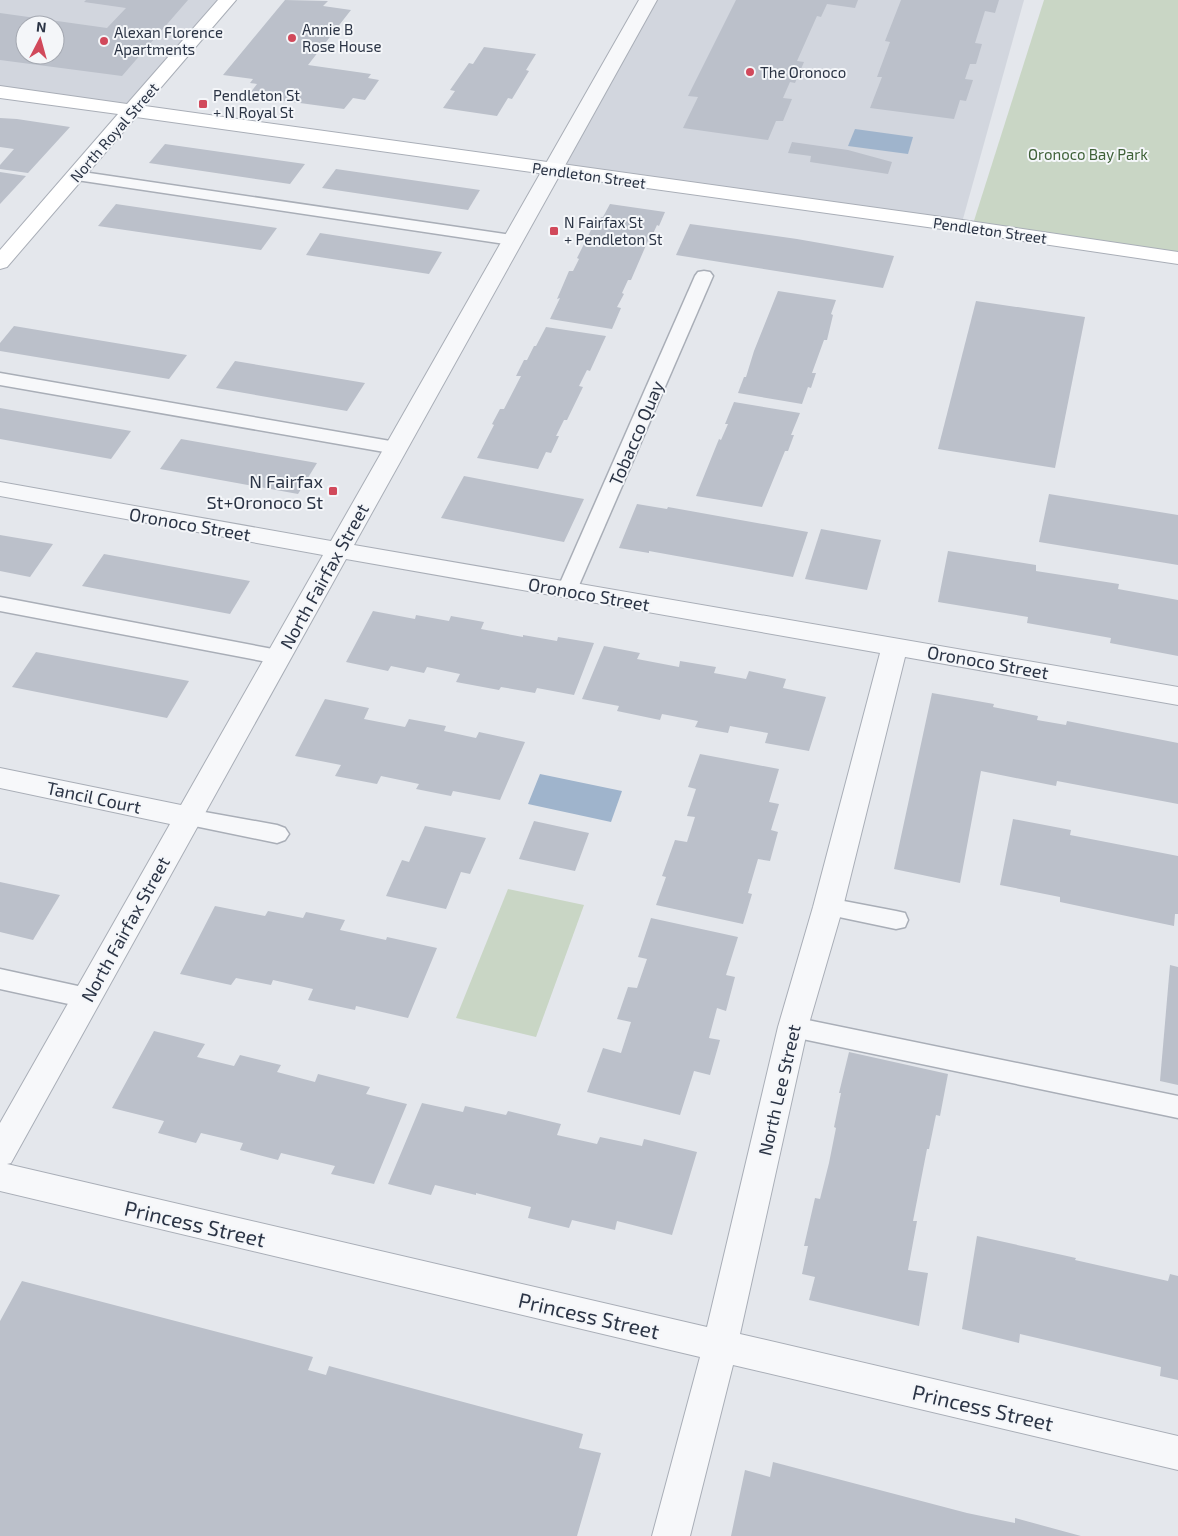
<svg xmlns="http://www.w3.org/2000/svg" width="1178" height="1536" viewBox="0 0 1178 1536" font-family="'Exo 2',sans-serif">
<rect width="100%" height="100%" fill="#e4e7ec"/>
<!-- built -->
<g fill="#d2d6de" fill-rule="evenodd">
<path d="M0,0H227L133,109L0,90ZM25,25H55V55H25Z"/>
<path d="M648,0H1024L961,226L552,168Z"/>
</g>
<!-- green -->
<g fill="#c9d6c5">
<path d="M1044,0H1178V258L972,227Z"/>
<path d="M508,889L584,905L536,1037L456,1018Z"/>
</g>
<!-- water -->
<g fill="#9fb4cc">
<path d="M855,129L913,137L908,154L848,146Z"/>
<path d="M540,774L622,791L611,822L528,804Z"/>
</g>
<!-- building -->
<g fill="#bbc0ca" fill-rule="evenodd">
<path d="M86,0H188L122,76L0,60V13L107,28L126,8L84,2ZM25,25H55V55H25Z"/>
<path d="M285,0L328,1L323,6L351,10L308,65L371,74L368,78L379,80L365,100L353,98L344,109L248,96L257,84L250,83L253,79L223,75Z"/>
<path d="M736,0H858L855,8L827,4L821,17L817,16L797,61L804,62L795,83L790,82L783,98L792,99L783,121H776L768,140L683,128L698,97L688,96Z"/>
<path d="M901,0H999L995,13L985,11L975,43L982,44L976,64H970L965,79L973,80L966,101L960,100L954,119L870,108L882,77H877L890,42L885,41Z"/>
<path d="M484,47L536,54L526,70L529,71L512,99L508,98L497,116L443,108L455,91L450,90L469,63L473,64Z"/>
<path d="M0,118L17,119L70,127L28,173L0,169V165L14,149L0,147Z"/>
<path d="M792,142L848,150L892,162L888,174L810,162L811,156L788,153Z"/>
<path d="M165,144L305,164L290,184L149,163Z"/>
<path d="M336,169L480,190L468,210L322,188Z"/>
<path d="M0,172L26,176L0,204Z"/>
<path d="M116,204L277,228L261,250L98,226Z"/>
<path d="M610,204L665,212L659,226L657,225L652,236H650L631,280H628L622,293L624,294L617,307L621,308L612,329L550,319L560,298L557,299L569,271H573L579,259L577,258L592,228H595L601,217H603Z"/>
<path d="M690,224L797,239L894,256L883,288L676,255Z"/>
<path d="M320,233L442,252L429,274L306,255Z"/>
<path d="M778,291L836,300L831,314L833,315L827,340H824L812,373H816L811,388L808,387L802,404L738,393L744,377H746L754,351Z"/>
<path d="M976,301L1085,317L1055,468L938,449Z"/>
<path d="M14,326L187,355L169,379L0,351V343Z"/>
<path d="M546,327L606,336L590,371L587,370L579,386L583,387L567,420H564L556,436H559L551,453L546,452L538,469L477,458L494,425L492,424L500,409H504L521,376H516L524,360H527L534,346H536Z"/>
<path d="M235,361L365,383L347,411L216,388Z"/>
<path d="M734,402L800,413L791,435H794L788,451H785L762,507L696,496L719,439L721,440L728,424H725Z"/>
<path d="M0,408L131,431L111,459L0,439Z"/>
<path d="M181,439L317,463L298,494L160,469Z"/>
<path d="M464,476L557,494L584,499L564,542L441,518Z"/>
<path d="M1049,494L1178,515V565L1039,542Z"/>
<path d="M637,504L667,509L668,507L808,532L793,577L649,551V553L619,548Z"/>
<path d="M821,529L881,540L867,590L805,579Z"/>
<path d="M0,535L53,544L30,577L0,571Z"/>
<path d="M948,551L1036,565V571L1119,584L1118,589L1178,600V656L1110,643L1111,638L1027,623L1028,617L938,602Z"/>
<path d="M104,554L250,581L230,614L82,586Z"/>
<path d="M373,611L415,619L416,615L449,621L451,616L484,622L481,629L523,637V635L557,641L558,637L594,643L574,695L537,688L535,693L501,687L499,690L456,682L460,674L427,667L424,673L391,666L388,671L346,662Z"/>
<path d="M604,646L640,653L637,659L679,667L680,661L716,667L714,673L746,679L749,671L786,679L783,688L826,697L809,751L765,743L768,733L730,726L728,733L695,727L698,721L662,714L660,720L617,711L619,706L582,699Z"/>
<path d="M36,652L189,681L167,718L12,687Z"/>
<path d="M932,693L994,704L993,707L1038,716L1037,720L1066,725L1067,721L1178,743V804L1057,781L1056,786L981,771L960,883L894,869Z"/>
<path d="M325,699L369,708L364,719L405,727L409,719L446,726L444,731L476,738L479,732L525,742L500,800L453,791L451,796L416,789L419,784L381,776L377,784L335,776L341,765L295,756Z"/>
<path d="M700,754L779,769L769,802L779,804L771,830L778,832L770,861L758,859L748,893L752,894L743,924L656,905L666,877L662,876L675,840L687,842L695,817L687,816L696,789L688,787Z"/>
<path d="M1013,819L1071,830L1070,835L1178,856V914H1175L1174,926L1060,902V897L1000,885Z"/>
<path d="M534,821L589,833L575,871L519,859Z"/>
<path d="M425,826L486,838L470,874L461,872L446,909L386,896L402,860L409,862Z"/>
<path d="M0,882L60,895L33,940L0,932Z"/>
<path d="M215,906L265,916L268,911L303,918L306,912L345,920L340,930L386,940L387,937L437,948L408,1018L356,1006L355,1010L308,1000L313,989L273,980L271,985L236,978L231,985L180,974Z"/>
<path d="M651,918L738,937L726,975L735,977L726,1011L717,1008L709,1038L720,1040L710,1075L694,1071L680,1115L587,1092L603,1048L621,1053L631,1022L617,1019L628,987L637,988L647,959L638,957Z"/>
<path d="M1170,965L1178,967V1085L1160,1081Z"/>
<path d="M154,1031L205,1044L197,1057L234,1066L240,1055L281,1065L277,1072L315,1082L318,1074L370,1087L366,1094L407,1104L374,1184L331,1174L335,1166L281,1153L278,1160L240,1150L243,1143L201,1133L196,1143L158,1133L164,1121L112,1108Z"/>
<path d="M849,1052L948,1074L940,1116L936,1115L929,1149H927L913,1221H917L908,1270L928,1273L919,1326L809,1300L815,1277L802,1274L808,1246H804L815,1198L820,1199L829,1163L836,1128L834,1127L841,1093H839Z"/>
<path d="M422,1103L463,1112L465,1106L506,1115L508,1111L561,1124L557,1135L597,1144L600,1137L642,1146L644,1139L697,1152L672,1235L617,1221L615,1230L572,1220L569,1228L528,1218L531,1207L476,1193V1195L435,1185L431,1195L388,1184Z"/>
<path d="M977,1236L1076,1258L1075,1260L1168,1281L1170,1274L1178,1276V1380L1160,1376L1161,1367L1020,1334L1019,1343L962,1329Z"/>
<path d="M22,1281L313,1357L308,1370L326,1375L329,1366L583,1434L579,1448L601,1453L577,1536H0V1321Z"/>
<path d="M773,1462L967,1513L1015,1523V1518L1081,1536H731L745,1470L770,1477Z"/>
</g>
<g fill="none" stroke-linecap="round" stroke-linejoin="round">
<defs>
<g id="lane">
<path d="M76,171L512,235L518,236L520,240L518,244L512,245L70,179L68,176L70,173Z"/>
<path d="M704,271L710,272L713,276L577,590L574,595L567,597L560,595L557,590L695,276L698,272Z"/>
<path d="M0,373L396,442L403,444L406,448L403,452L396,454L0,385Z"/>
<path d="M0,597L278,650L286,652L289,657L286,662L278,664L0,611Z"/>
<path d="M188,809L277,825L285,828L289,834L285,840L277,843L180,823L176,817L180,811Z"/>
<path d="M828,898L896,911L905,913L908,920L905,927L896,929L820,913L816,907L820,901Z"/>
<path d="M0,969L87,988L96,991L99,998L96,1005L87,1008L0,989Z"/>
<path d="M793,1017L1178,1096V1118L793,1037L784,1034L780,1027L784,1020Z"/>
</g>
<path id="street" d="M639,0H657L354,545L1178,687V705L905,657L843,907L808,1027L740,1334L1178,1436V1470L733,1365L690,1536H652L700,1357L0,1191V1123L170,824L0,788V768L181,805L323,555L0,496V482L331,541ZM346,559L880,653L813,907L778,1027L707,1327L7,1164L11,1163Z"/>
<path id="secondary" d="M218,0H236L145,106L949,218L1178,252V264L949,230L136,117L7,267L0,269V250L118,114L0,98V86L127,104Z"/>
</defs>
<!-- lane casing -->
<use href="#lane" stroke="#a9aeb7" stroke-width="3"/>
<!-- street casing -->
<use href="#street" stroke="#a9aeb7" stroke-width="2"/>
<!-- secondary casing -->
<use href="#secondary" stroke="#a9aeb7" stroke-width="2"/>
<!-- lane -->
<use href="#lane" fill="#f7f8fa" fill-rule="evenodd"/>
<!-- street -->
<use href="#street" fill="#f7f8fa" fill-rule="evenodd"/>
<!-- secondary -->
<use href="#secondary" fill="#fff" fill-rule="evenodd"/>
</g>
<!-- markers -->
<g fill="#d1495b" stroke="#f4f6f9" stroke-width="2">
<circle cx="292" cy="38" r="5"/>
<circle cx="104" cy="41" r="5"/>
<circle cx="750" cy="72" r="5"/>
<rect x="198" y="99" width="10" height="10" rx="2.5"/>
<rect x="549" y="226" width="10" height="10" rx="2.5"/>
<rect x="328" y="486" width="10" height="10" rx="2.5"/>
</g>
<g text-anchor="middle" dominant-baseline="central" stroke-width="4" stroke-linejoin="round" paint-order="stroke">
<!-- far-poi labels -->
<g font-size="15" fill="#2b3445" stroke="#f4f6f9" text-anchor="start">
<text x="302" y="29">Annie B<tspan x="302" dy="17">Rose House</tspan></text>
<text x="114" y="32">Alexan Florence<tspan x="114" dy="17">Apartments</tspan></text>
<text x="760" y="72">The Oronoco</text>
<text x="213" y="95">Pendleton St<tspan x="213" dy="17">+ N Royal St</tspan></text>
<text x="564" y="222">N Fairfax St<tspan x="564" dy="17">+ Pendleton St</tspan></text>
</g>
<!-- far-street labels -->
<g font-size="15" fill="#2b3445" stroke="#f4f6f9">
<text transform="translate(114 132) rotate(-49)">North Royal Street</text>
<text transform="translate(589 175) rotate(8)">Pendleton Street</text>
<text transform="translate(990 230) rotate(8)">Pendleton Street</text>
</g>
<!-- far-park labels -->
<g font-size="15" fill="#3f6138" stroke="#f4f6f9">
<text x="1088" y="154">Oronoco Bay Park</text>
</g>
<!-- street labels -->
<g font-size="18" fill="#2b3445" stroke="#f4f6f9">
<text transform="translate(636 433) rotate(-67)">Tobacco Quay</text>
<text transform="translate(190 524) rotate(10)">Oronoco Street</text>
<text transform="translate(324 576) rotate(-61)">North Fairfax Street</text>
<text transform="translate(589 594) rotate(10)">Oronoco Street</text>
<text transform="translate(988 662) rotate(10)">Oronoco Street</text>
<text transform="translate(94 797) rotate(12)">Tancil Court</text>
<text transform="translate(125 929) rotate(-61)">North Fairfax Street</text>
<text transform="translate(779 1090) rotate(-77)">North Lee Street</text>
</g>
<!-- poi labels -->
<g font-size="18" fill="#2b3445" stroke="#f4f6f9" text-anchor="end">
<text x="323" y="481">N Fairfax<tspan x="323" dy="21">St+Oronoco St</tspan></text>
</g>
<!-- near-street labels -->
<g font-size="21" fill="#2b3445" stroke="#f4f6f9">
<text transform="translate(195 1223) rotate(13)">Princess Street</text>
<text transform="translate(589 1315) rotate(13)">Princess Street</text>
<text transform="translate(983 1407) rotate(13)">Princess Street</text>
</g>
</g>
<!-- north arrow -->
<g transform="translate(40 40) rotate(6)"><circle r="24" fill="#f4f6f9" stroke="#a4a8b1"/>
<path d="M0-4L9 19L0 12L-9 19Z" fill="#d1495b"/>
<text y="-8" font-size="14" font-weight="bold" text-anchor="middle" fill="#2b3445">N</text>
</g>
</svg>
